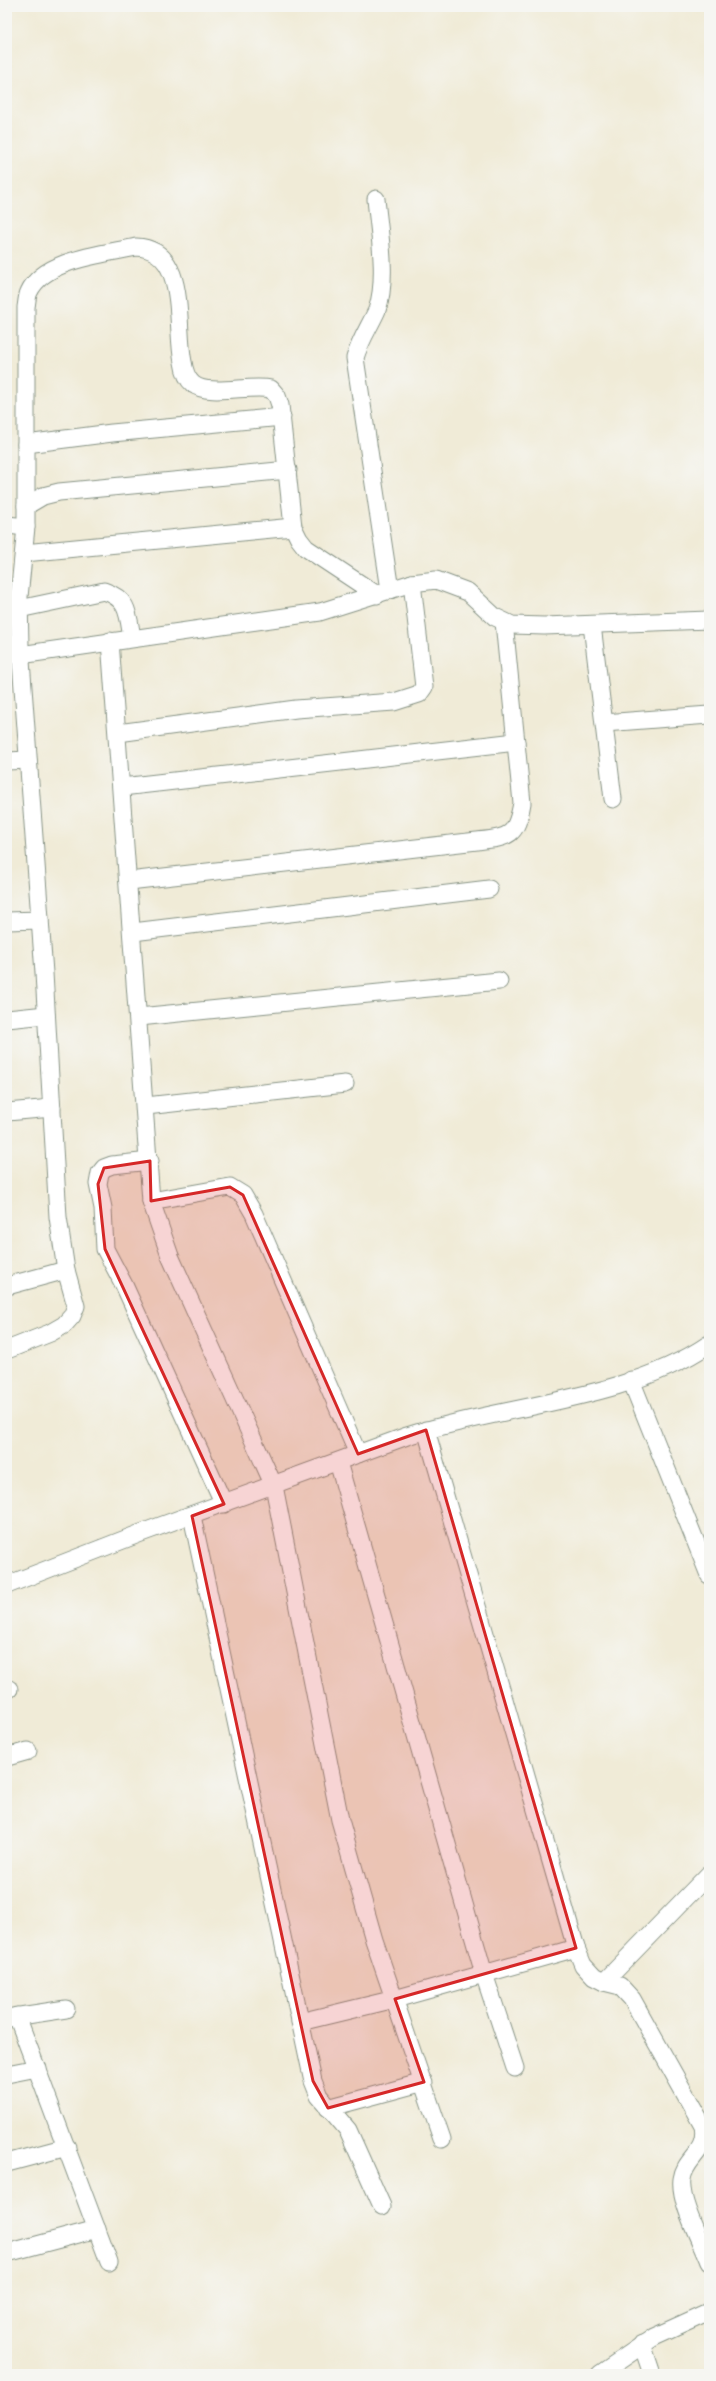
<svg xmlns="http://www.w3.org/2000/svg" width="716" height="2381" viewBox="0 0 716 2381" font-family="Dekko,sans-serif">
<rect width="100%" height="100%" fill="#f6f6f2"/>
<filter id="ink" filterUnits="userSpaceOnUse"><feTurbulence type="fractalNoise" baseFrequency=".025" numOctaves="2"/><feDisplacementMap in="SourceGraphic" scale="8" xChannelSelector="R" yChannelSelector="G"/><feConvolveMatrix kernelMatrix="1 2 1 2 8 2 1 2 1" color-interpolation-filters="sRGB"/></filter>
<filter id="wash" filterUnits="userSpaceOnUse"><feTurbulence type="fractalNoise" baseFrequency=".012" numOctaves="4" result="noise"/><feDisplacementMap in="SourceGraphic" scale="16" xChannelSelector="R" yChannelSelector="G"/><feGaussianBlur stdDeviation="0.9" result="paint"/><feColorMatrix in="noise" values="0 0 0 0 0 0 0 0 0 0 0 0 0 0 0 0 0 1.4 0 .05"/><feComposite in="paint" operator="in"/></filter>
<g filter="url(#wash)">
<rect width="100%" height="100%" fill="#f0ebd7"/>
</g>
<g filter="url(#ink)">
<g fill="none" stroke-linecap="round" stroke-linejoin="round">
<defs>
<g id="street">
<path d="M376,199C379,231 388,279 377,310C370,326 360,340 355,358L390,590"/>
<path d="M26,444L112,433L282,417"/>
<path d="M26,506L43,496L59,492L288,470"/>
<path d="M7,525L26,527"/>
<path d="M24,553L293,527"/>
<path d="M9,610L19,609L104,591C129,599 128,615 132,638"/>
<path d="M592,625L613,799"/>
<path d="M110,641L151,1201L170,1256L274,1486L340,1820L374,1940L442,2139"/>
<path d="M20,655L320,612L412,583L436,580L468,592L495,617L512,625L544,626L709,620"/>
<path d="M604,723L709,715"/>
<path d="M118,733L296,709L394,702L419,694L424,687L412,583"/>
<path d="M7,761L28,760"/>
<path d="M122,787L516,742"/>
<path d="M129,881L477,841C510,837 516,837 522,803L504,622"/>
<path d="M7,921L40,920"/>
<path d="M133,932L489,889"/>
<path d="M139,1017L499,981"/>
<path d="M7,1019L46,1015"/>
<path d="M146,1106L345,1084"/>
<path d="M7,1112L52,1108"/>
<path d="M150,1161L112,1165L104,1168L100,1173L98,1184L103,1208L105,1249L124,1285L224,1504"/>
<path d="M151,1201L230,1187L243,1195L254,1214L358,1454"/>
<path d="M7,1286L66,1270"/>
<path d="M7,1350L50,1333L64,1325L72,1316L76,1306L66,1270L58,1217L44,973L20,647L19,597L26,527V307C27,302 27,296 29,292C44,259 105,254 136,247C189,249 175,325 183,362C184,369 187,379 193,384C209,397 250,384 271,389L277,396L280,405L293,527L299,539L306,548L377,595"/>
<path d="M631,1380L709,1575"/>
<path d="M426,1430L576,1948L583,1965L594,1977L604,1982L620,1986L632,1999L703,2126C708,2153 685,2157 682,2179C679,2201 701,2241 709,2262"/>
<path d="M338,1462L484,1974L515,2068"/>
<path d="M192,1516L313,2081L319,2096L348,2130L382,2206"/>
<path d="M7,1585L141,1533L407,1436C502,1405 626,1401 709,1344"/>
<path d="M7,1689H9"/>
<path d="M7,1757L28,1751"/>
<path d="M604,1982L709,1874"/>
<path d="M17,2016L109,2262"/>
<path d="M7,2018L66,2009"/>
<path d="M300,2022L395,1999L576,1948"/>
<path d="M7,2074L37,2068"/>
<path d="M328,2108L424,2082"/>
<path d="M7,2163L67,2147"/>
<path d="M7,2253L97,2229"/>
<path d="M642,2344L652,2374"/>
<path d="M600,2374L654,2337L709,2312"/>
</g>
</defs>
<!-- street casing -->
<use href="#street" stroke="#889486" stroke-width="19"/>
<!-- street -->
<use href="#street" stroke="#fff" stroke-width="17"/>
</g>
</g>
<!-- marked area -->
<path fill="#d62828" fill-opacity="0.2" stroke="#d62828" stroke-width="3" stroke-linejoin="round" d="M150,1161L151,1201L230,1187L243,1195L358,1454L426,1430L576,1948L395,1999L424,2082L328,2108L313,2081L192,1516L224,1504L105,1249L98,1184L104,1168Z"/>
<!-- margin -->
<rect width="716" height="2381" fill="none" stroke="#f6f6f2" stroke-width="24"/>
</svg>
